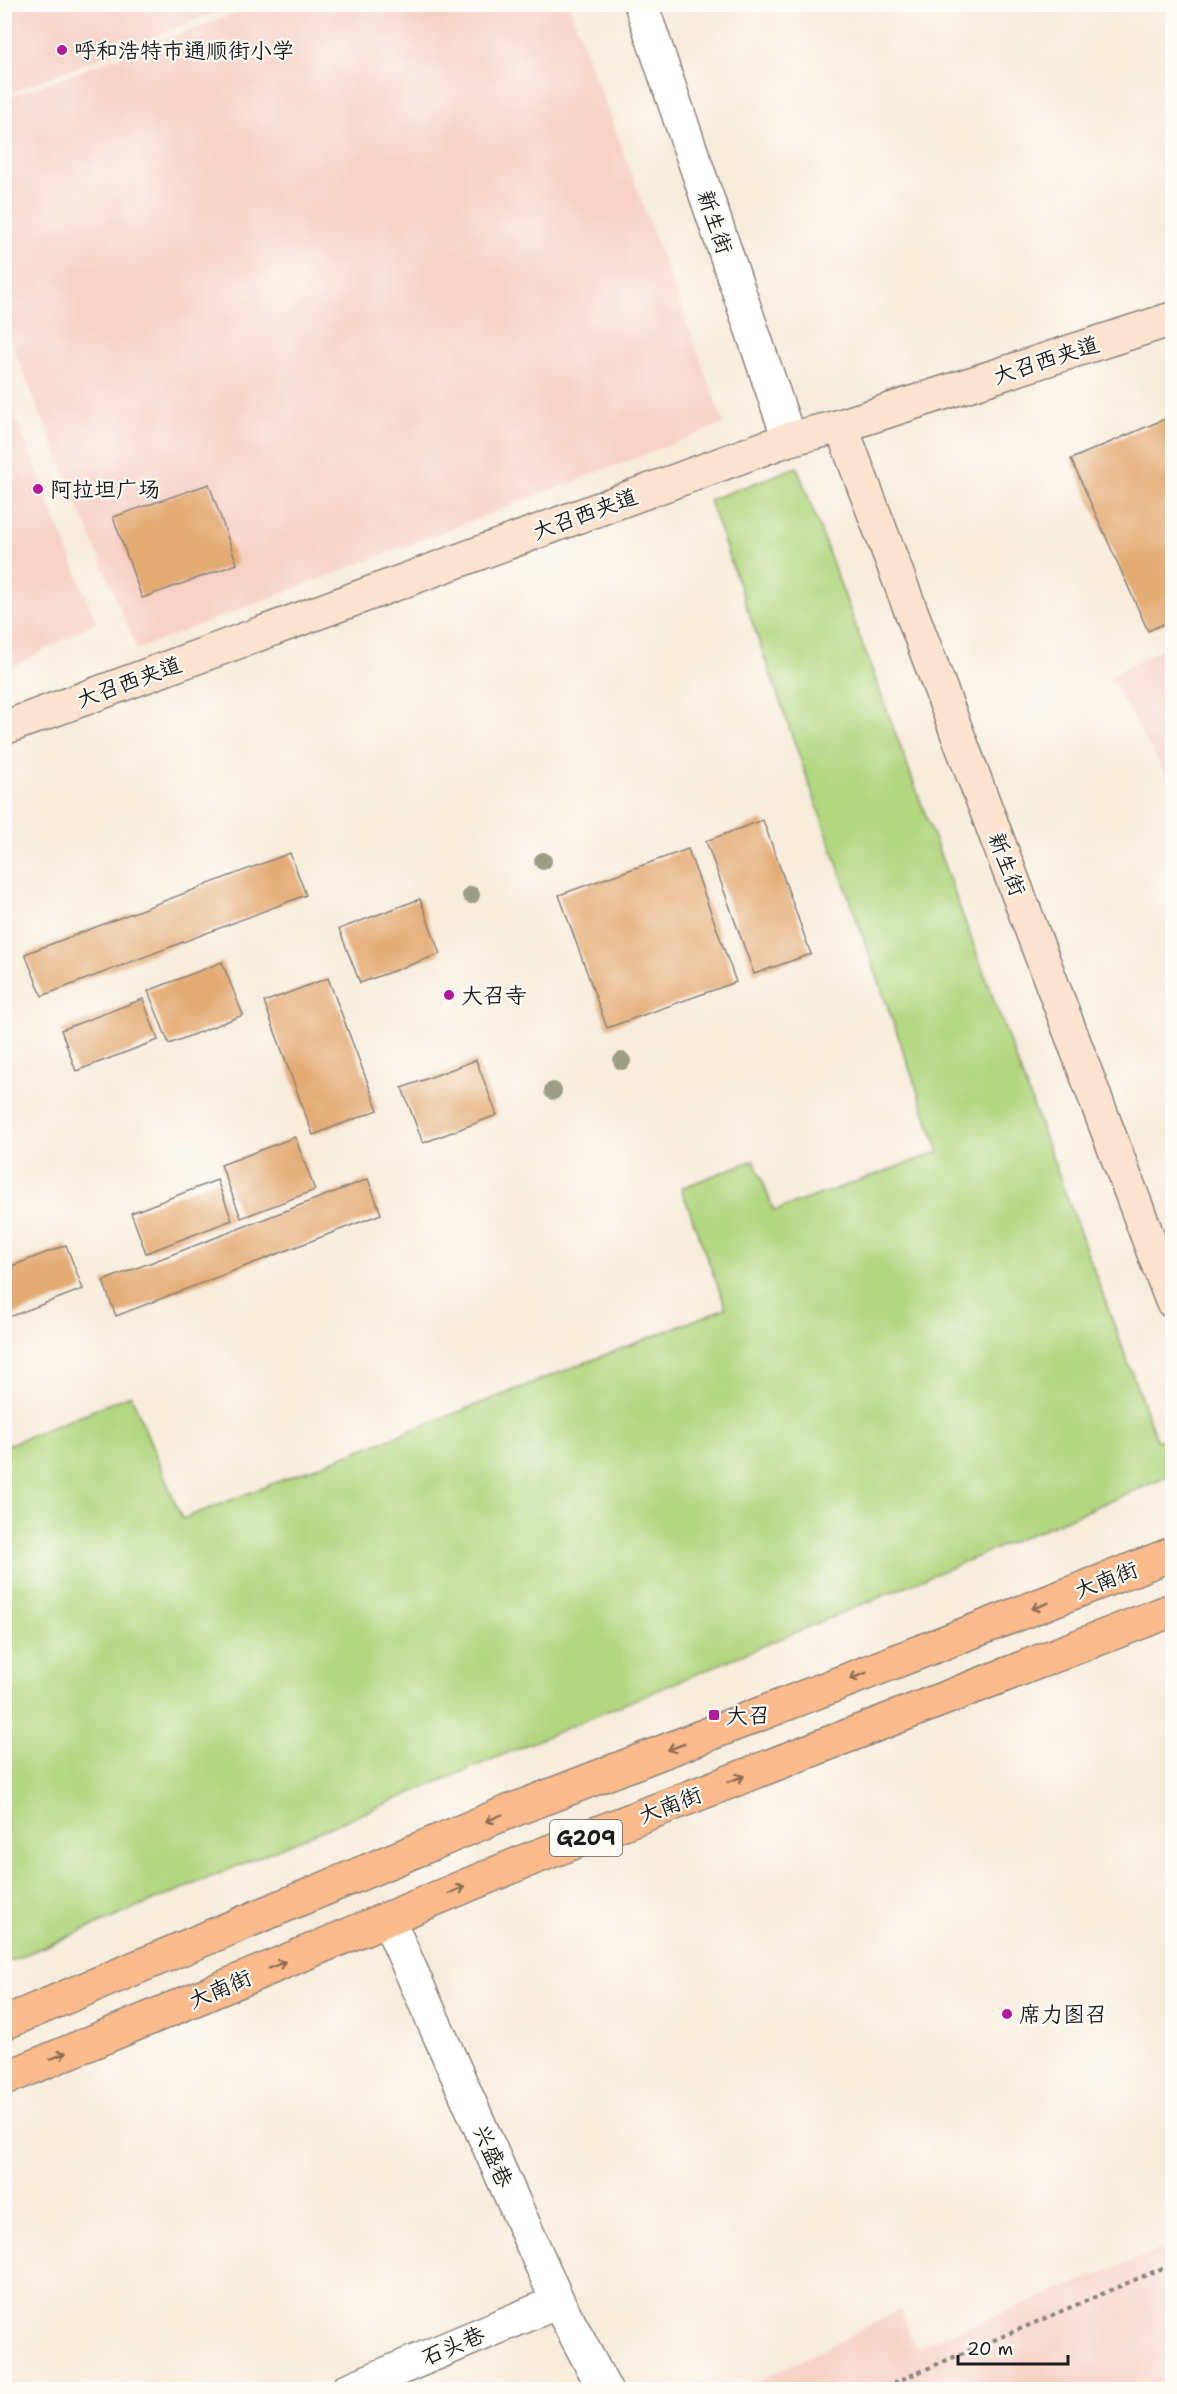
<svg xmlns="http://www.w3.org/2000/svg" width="1177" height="2394" viewBox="0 0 1177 2394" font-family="'Shantell Sans','LXGW WenKai TC',sans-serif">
<rect width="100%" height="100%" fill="#fdfcf7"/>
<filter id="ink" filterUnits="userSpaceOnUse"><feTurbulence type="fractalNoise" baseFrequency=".0167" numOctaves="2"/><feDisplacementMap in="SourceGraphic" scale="12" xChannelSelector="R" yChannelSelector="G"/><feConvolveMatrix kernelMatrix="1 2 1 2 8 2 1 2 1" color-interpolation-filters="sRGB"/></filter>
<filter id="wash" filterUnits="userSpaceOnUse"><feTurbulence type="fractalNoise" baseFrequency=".008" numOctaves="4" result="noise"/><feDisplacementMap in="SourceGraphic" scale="24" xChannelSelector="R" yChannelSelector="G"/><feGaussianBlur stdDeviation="1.35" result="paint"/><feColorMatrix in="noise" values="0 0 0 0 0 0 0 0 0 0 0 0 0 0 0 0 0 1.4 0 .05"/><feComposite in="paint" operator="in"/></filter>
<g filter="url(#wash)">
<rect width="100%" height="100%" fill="#f8ecdb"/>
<!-- built -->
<g fill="#f7d1c6">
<path d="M5,4H234V5L5,95Z"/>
<path d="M258,5H569L724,424L137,649L5,327V99Z"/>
<path d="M4,388L96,622L5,671H4Z"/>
<path d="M1172,643V785L1109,677Z"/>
<path d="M1172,2245V2389H743L901,2310L915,2348Z"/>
</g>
<!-- green -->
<path fill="#b2d780" stroke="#677a4e" stroke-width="1.5" d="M797,467L1157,1441L1172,1437V1475L5,1963V1446L131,1395L182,1519L726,1308L681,1188L754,1160L774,1211L939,1152L709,500Z"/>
<g id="blocks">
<!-- building -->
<g fill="#e4ab73">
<path d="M1172,416V620L1148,631L1071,459Z"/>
<path d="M209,484L237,564L142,598L113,517Z"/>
<path d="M763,820L811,954L754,974L706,841Z"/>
<path d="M688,849L736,982L607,1028L559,895Z"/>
<path d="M290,853L306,895L42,996L25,954Z"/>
<path d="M420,899L440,954L360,983L339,929Z"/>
<path d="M222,962L243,1015L169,1044L148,991Z"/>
<path d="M328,978L378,1110L313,1135L264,1002Z"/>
<path d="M143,999L158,1040L76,1071L61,1030Z"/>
<path d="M476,1060L497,1115L423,1143L402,1088Z"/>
<path d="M295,1137L315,1190L241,1218L221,1165Z"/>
<path d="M368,1179L381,1214L116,1316L103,1281Z"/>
<path d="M217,1180L232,1220L146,1253L131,1213Z"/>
<path d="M66,1245L83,1289L4,1319V1269Z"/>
</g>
</g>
</g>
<g filter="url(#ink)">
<use href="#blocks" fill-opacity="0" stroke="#8a847c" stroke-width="1.5"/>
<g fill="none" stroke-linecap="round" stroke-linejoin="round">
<defs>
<g id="street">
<path d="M641,4L789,439"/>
<path d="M388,1919L558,2302L605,2390"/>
<path d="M348,2390L558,2302"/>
</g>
<g id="secondary">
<path d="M841,426L1172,1301"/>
<path d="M4,728L789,439L841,426L1172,319"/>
</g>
<g id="highway">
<path d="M4,2023L503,1814L1172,1554"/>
<path d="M4,2079L523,1862L1172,1610"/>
</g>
</defs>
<!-- street casing -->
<use href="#street" stroke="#8a847c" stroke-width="36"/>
<!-- secondary casing -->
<use href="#secondary" stroke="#8a847c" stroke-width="36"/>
<!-- highway casing -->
<use href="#highway" stroke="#8a847c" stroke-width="36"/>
<!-- path -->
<path stroke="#8a847c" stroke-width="4" stroke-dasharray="4.5 4.5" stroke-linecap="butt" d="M877,2390L1172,2264"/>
<!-- street -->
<use href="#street" stroke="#fff" stroke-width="33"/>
<!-- secondary -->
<use href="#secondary" stroke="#fde4d1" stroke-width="33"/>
<!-- highway -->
<use href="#highway" stroke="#fbbb8c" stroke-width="33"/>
</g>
<!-- trees -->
<g fill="#9c9d85">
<circle cx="543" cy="861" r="9"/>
<circle cx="471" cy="895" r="9"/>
<circle cx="622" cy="1061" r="9"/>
<circle cx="553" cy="1091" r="9"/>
</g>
<!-- one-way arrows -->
<defs><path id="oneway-shaft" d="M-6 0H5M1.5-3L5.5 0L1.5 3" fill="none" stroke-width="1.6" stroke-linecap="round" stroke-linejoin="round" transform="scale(1.5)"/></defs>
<g stroke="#8c6c54">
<use href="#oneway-shaft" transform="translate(1040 1606) rotate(159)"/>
<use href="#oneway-shaft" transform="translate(858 1676) rotate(159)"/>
<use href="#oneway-shaft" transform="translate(676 1747) rotate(159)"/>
<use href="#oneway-shaft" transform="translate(736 1779) rotate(-21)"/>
<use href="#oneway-shaft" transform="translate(494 1818) rotate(157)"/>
<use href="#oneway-shaft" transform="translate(457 1890) rotate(-23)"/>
<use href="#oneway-shaft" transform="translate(277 1965) rotate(-23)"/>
<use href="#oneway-shaft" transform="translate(58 2056) rotate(-23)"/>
</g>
</g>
<!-- markers -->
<g fill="#b5179e" stroke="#fdfcf7" stroke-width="2">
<circle cx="62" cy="50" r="6"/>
<circle cx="38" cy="489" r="6"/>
<circle cx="449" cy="995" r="6"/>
<rect x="708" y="1709" width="12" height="12" rx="3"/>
<circle cx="1007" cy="2014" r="6"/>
</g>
<g text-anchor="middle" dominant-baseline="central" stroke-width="4.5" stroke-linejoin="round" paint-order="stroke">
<!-- shield labels -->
<rect fill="#fdfcf7" stroke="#605f5e" stroke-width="1.5" x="550" y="1820" width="72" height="36" rx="4.5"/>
<g font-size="21" font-weight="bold" fill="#1c1c1c">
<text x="586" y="1838">G209</text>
</g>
<!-- poi labels -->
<g font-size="22" fill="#1c1c1c" stroke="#fdfcf7" text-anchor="start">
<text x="74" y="50">呼和浩特市通顺街小学</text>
<text x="50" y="489">阿拉坦广场</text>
<text x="461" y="995">大召寺</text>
<text x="726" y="1715">大召</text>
<text x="1019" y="2014">席力图召</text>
</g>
<!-- street labels -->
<g font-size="22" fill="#1c1c1c" stroke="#fdfcf7">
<text transform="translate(715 222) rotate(71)">新生街</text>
<text transform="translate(1046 360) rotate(-18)">大召西夹道</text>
<text transform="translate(585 514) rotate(-20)">大召西夹道</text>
<text transform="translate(129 682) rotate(-20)">大召西夹道</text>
<text transform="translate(1007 864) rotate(69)">新生街</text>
<text transform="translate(1106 1580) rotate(-21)">大南街</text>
<text transform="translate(670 1805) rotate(-21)">大南街</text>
<text transform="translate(220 1989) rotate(-23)">大南街</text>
<text transform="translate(493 2156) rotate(66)">兴盛巷</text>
<text transform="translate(453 2346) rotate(-23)">石头巷</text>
</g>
</g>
<!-- margin -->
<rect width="1177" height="2394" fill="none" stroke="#fdfcf7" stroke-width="24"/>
<!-- scale -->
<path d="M958 2355v9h110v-9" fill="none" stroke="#1c1c1c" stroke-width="3"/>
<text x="967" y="2355" font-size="18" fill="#1c1c1c" stroke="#fdfcf7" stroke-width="4.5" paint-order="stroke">20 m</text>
</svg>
